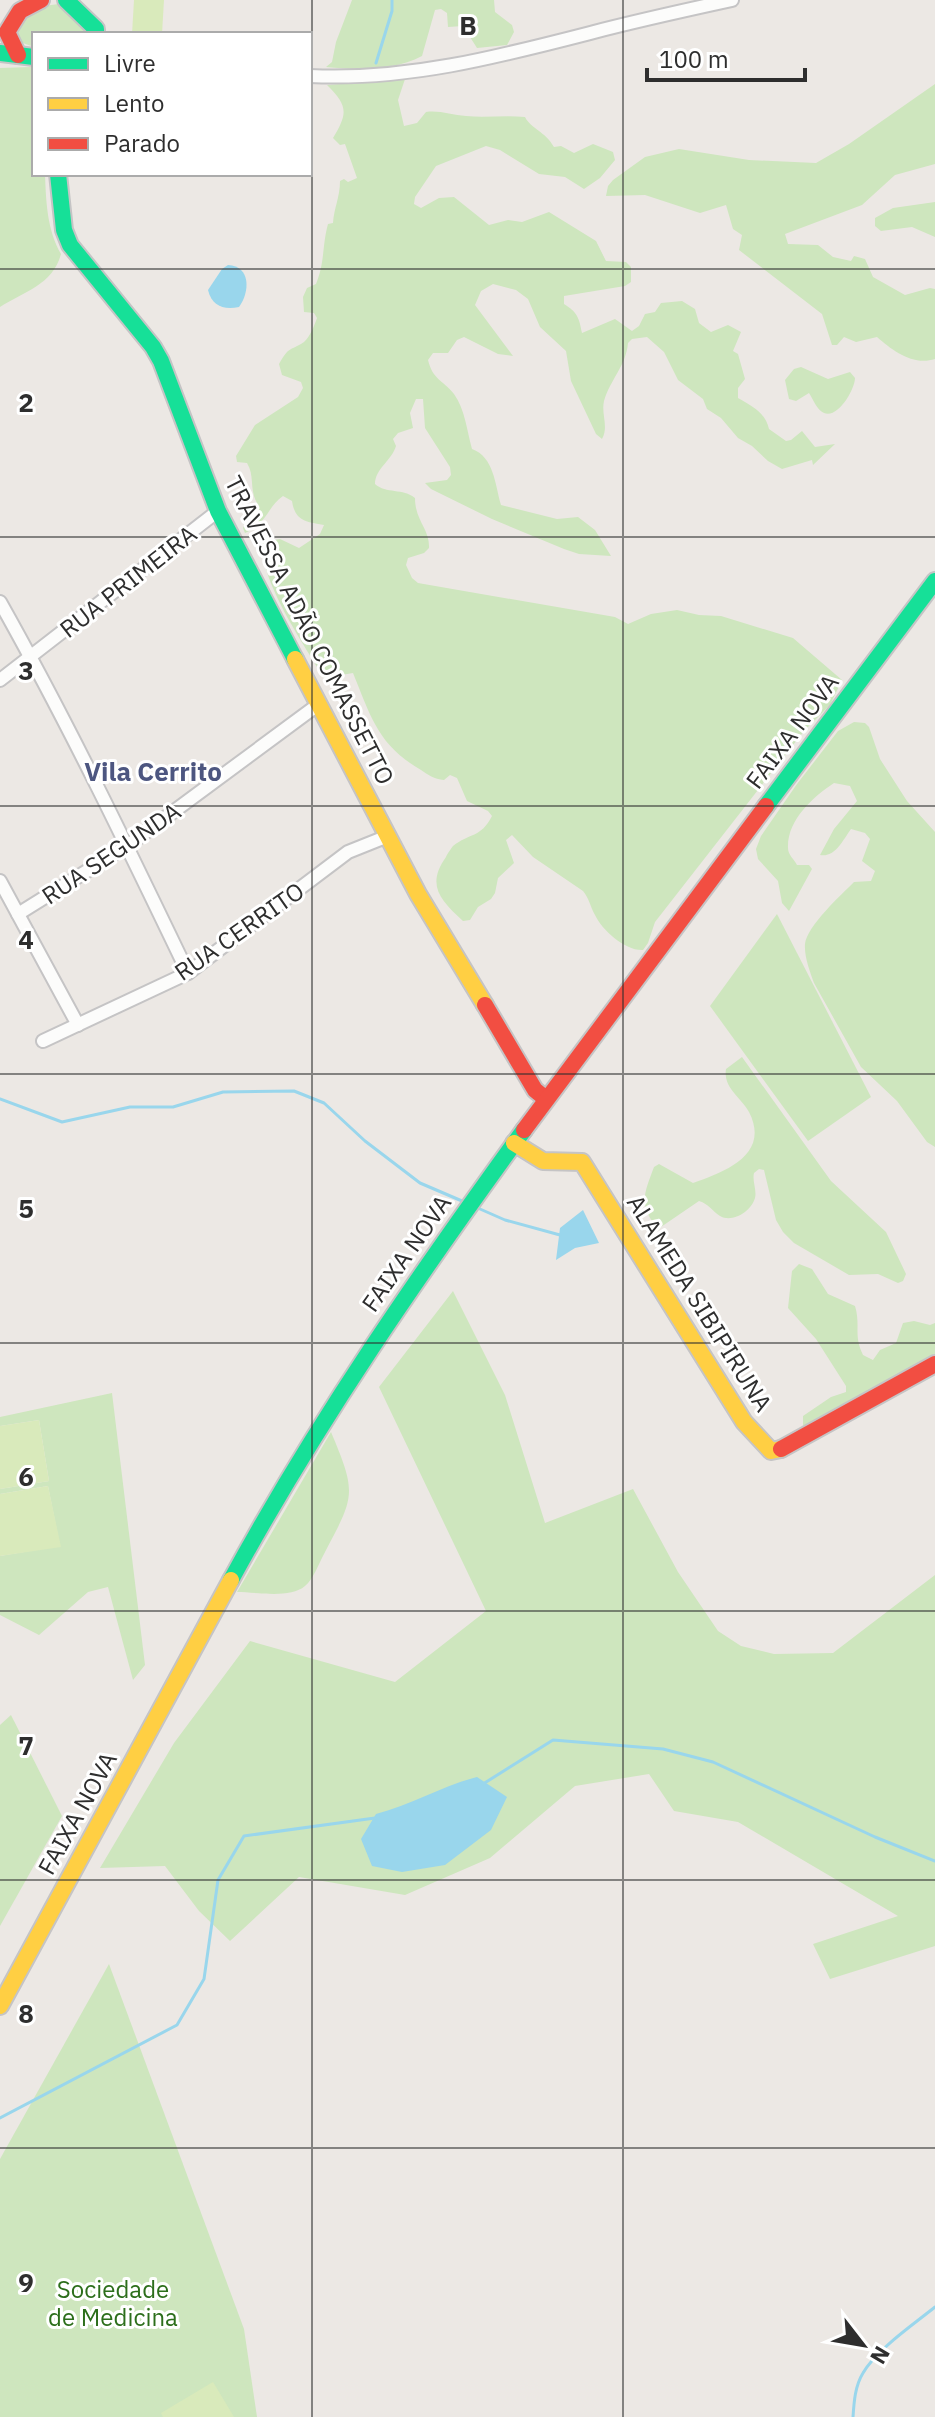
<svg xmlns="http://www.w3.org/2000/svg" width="935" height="2417" viewBox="0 0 935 2417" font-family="'IBM Plex Sans',sans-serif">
<rect width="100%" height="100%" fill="#ece8e4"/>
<!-- green -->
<g fill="#cee6be">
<path d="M352,0H494L495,12L512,25L514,32L507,45L477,48L463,26L448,27L447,13L441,9L435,10L422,56C393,71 357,70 326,67L332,62L336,42Z"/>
<path d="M61,4L90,34H34V47L20,42L16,32C25,12 39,5 61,4Z"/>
<path d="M31,67L34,81V174H45C46,201 47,230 61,254C53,285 23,292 0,307V68Z"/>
<path d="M405,79L398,100L404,126L417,123L426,112C439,110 452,115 466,116C485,118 505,115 525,117C531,129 545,131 554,147L561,146L574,153L593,144L613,152L615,160L600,178L584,189L565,177L539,174L500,150L486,146L436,166L415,197L414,204L421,208L439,198L454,197L489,225L508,220L522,222L549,212L596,241L606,261L626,262L631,267V282L625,286L564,296V304C577,312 579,317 582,333L615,319L632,331L639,326L645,314L655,312L661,303L682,301L695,309L699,323L711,332L728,325L741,332L733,351L738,354L745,379L738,388V398C753,407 765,412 769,429L786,441L791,440L802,431L815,447L835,444L813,465L812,460L782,469L768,461L752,446L738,438L721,418L707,409L703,399L678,380L664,352L647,337L632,339L628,343C626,366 610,380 604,401C601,414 609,427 602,439L596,434L571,381L566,351L540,327L528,299L516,290L493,284L481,291L475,305L513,356L498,354L464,337L457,340L448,353H433L428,360C433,380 442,379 454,394C465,409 467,431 472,449C494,457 495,484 501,505L557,519L578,517L595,530L611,556L579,554L564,549L492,519L431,489L425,483L447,480L451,475L450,467L425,428L423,399H416L410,413L413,428L398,433L393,439L396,446C392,460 375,469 375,484C386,494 403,488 415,498C415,521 430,529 429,548L424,553L408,558L406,565L412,578L418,583L615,617L628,624L651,614L677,610L699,615L721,616L793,638L842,680L830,705L804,731L655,922L648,943L643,950C625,951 602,930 595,915C590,906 589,898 583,891L533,857L512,835L506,840L514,863L498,878L495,893L491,899L478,907L470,920L463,921C440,900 426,885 446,857C446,856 452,847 453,846C469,833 481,838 492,816L488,811L467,801L457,778L450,775L444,780C434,779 428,775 421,770C378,745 371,717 353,673L324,678C305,646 258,579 263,542L280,539L299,548L320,534L324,525C306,522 295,521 292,501L283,496C267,507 268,523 245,533L243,528L257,503C249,489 255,476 247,463L237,462L236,456L255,425L298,397L303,388L301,382L282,375L279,364C290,345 289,352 304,342C310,337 315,324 317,318L314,313L304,312L303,297L307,288L316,284C325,262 322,246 328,224L333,223C334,208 340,197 340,181L344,179L348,182L357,178L345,144L340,145L333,138C348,113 348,106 327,85Z"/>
<path d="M935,84V164L895,175L862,205L785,234L788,244L818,245L833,257L851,261L854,256L865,259L873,277L905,295L930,288L935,289V359C913,366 893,351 877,337L856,342L844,337L837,345H832L822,314L739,250L742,235L733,229L726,205L700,213L645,195L606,196L608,186L613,180L645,157L679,149L749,160L816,163L849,144Z"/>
<path d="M935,202V237L912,227L881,231L875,226V218L893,208Z"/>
<path d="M801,367L828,379L850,372L855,378C855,389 838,419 824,413C817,410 813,399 809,393L796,401L789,399L785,380L794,369Z"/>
<path d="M854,722L865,723L869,727L880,759L907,801L935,832V1147L927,1142L897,1101L861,1067L814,983C810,972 804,956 805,944C807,926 841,895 854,882L871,881L875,871L862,861L870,839L865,833L851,829C843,840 835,858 820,855L834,829L857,801L850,786L834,783C813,797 787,820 788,848C788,855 794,859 797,865H809L812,869L789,911L782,903L778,881L758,859L756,849L761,836L797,784L838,731Z"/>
<path d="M777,914L871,1097L808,1141L710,1006Z"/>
<path d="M742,1057L831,1181L886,1232L906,1274L903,1281L898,1283L878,1274L849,1275L794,1243L783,1232L776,1220L764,1170L759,1169L754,1173C752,1181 757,1190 755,1198C751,1212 732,1223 720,1216C712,1211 709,1204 699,1201L658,1229C638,1205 644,1194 654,1167L659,1164L693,1183C724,1172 771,1155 749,1112C741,1097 723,1088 726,1069Z"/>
<path d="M799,1264L812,1269L828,1294L855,1306C861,1326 853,1335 863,1355L873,1360L880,1350L896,1343L903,1323L914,1321L930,1325L935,1323V1359L807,1427L803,1425V1416L831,1397L846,1392V1386L816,1339L788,1308L792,1271Z"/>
<path d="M453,1291L505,1395L545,1523L633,1489L678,1572L718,1631L741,1646L774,1654L833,1653L935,1575V1946L830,1979L813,1944L898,1916L738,1822L674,1811L649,1774L575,1786L490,1858L405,1895L299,1877L230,1941L199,1911L165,1866L100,1868L174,1743L250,1641L395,1682L486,1611L379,1387Z"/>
<path d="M112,1393L145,1665L133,1680L108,1587L88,1592L39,1635L0,1615V1556L60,1546L48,1486L0,1494V1489L49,1481L39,1420L0,1426V1417Z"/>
<path d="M331,1432C357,1494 355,1495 324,1554C319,1563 313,1580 305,1586C290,1599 256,1592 237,1592Z"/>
<path d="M11,1715L62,1816L0,1926V1725Z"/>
<path d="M109,1964L244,2329L257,2417H0V2159Z"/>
</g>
<!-- pitch -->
<g fill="#d9eabb">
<path d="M134,0H164L162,34H132Z"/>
<path d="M39,1420L49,1481L0,1489V1426Z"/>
<path d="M48,1486L61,1547L0,1556V1494Z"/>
<path d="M213,2382L234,2417H163L161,2413Z"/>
</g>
<!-- water -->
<g fill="#99d6ec">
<path d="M228,265C251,266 250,292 239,307C223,310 212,306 208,290L222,269Z"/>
<path d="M583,1210L599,1243L575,1248L556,1260L560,1228Z"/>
<path d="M477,1777L507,1797L491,1830L445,1865L402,1872L372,1866L361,1839L376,1814C411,1805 442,1786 477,1777Z"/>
</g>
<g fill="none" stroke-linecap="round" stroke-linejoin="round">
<!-- stream -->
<g stroke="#99d6ec" stroke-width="3">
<path d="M376,63L392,11V0"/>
<path d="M0,1099L62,1122L130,1107H173L223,1092L294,1091L324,1103L365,1141L420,1183L462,1201"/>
<path d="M480,1209L505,1220L560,1235"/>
<path d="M483,1784L553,1740L663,1749L713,1762L875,1837L935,1861"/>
<path d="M0,2118L177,2025L204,1979L218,1880L244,1836L375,1818"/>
<path d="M853,2417C854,2402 855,2386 863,2373C876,2350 914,2324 935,2307"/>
</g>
<defs>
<g id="street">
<path d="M310,76C407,81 501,56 594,32C640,20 686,10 732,0"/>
<path d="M0,602C68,723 128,848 188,973"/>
<path d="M0,680L218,511"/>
<path d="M0,881L78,1025"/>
<path d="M18,914L127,846L319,704"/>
<path d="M43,1041L188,973L348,852L388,836"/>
</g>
<g id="fast">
<path d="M66,0L96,29V34"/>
<path d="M0,53L34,57"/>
<path d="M58,174L64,230L70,245L153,347L161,361L218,511L295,659"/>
<path d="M766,806L935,581"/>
<path d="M231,1580C317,1422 418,1276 524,1130"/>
</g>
<g id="slow">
<path d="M295,659L418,894L485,1005"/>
<path d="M514,1143L543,1161L582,1162L744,1422L771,1451L781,1449"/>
<path d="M0,2006L231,1580"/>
</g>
<g id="jam">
<path d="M18,55L7,32L20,11L41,0"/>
<path d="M485,1005L535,1090L546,1099"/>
<path d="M524,1130L766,806"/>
<path d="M781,1449L935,1364"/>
</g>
</defs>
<!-- street casing -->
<use href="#street" stroke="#c5c4c5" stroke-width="16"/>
<!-- fast casing -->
<use href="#fast" stroke="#c5c4c5" stroke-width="20"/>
<!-- slow casing -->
<use href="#slow" stroke="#c5c4c5" stroke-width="20"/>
<!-- jam casing -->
<use href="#jam" stroke="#c5c4c5" stroke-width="20"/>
<!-- street -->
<use href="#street" stroke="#fcfcfb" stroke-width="12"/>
<!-- fast -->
<use href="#fast" stroke="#16e098" stroke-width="16"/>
<!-- slow -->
<use href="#slow" stroke="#ffcf43" stroke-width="16"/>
<!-- jam -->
<use href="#jam" stroke="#f24e42" stroke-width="16"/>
</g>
<!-- grid -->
<path fill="none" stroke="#2e2e2e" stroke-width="2" stroke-opacity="0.55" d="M312,0V2417M623,0V2417M0,269H935M0,537H935M0,806H935M0,1074H935M0,1343H935M0,1611H935M0,1880H935M0,2148H935"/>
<g text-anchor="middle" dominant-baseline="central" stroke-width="6" stroke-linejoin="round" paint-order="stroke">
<!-- street labels -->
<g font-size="24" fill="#2e2e2e" stroke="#fff">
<text transform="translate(128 581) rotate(-38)">RUA PRIMEIRA</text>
<text transform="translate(310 630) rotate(63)">TRAVESSA ADÃO COMASSETTO</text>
<text transform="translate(792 731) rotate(-53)">FAIXA NOVA</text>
<text transform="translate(111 853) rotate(-34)">RUA SEGUNDA</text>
<text transform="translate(239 931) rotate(-35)">RUA CERRITO</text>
<text transform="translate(406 1253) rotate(-55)">FAIXA NOVA</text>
<text transform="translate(700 1303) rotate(58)">ALAMEDA SIBIPIRUNA</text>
<text transform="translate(77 1813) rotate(-61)">FAIXA NOVA</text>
</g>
<!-- park labels -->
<g font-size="24" fill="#2c6e1b" stroke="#fff">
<text x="113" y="2289">Sociedade<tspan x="113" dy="28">de Medicina</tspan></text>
</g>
<!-- neighbourhood labels -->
<g font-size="26" font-weight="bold" fill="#4d5680" stroke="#fff">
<text x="153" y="771">Vila Cerrito</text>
</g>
</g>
<g font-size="26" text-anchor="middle" font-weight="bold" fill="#2e2e2e" stroke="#fff" stroke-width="6" stroke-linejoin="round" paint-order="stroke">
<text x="468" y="35">B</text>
<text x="26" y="412">2</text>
<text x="26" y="680">3</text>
<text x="26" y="949">4</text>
<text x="26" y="1218">5</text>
<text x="26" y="1486">6</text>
<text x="26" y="1755">7</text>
<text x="26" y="2023">8</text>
<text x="26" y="2292">9</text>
</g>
<!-- legend -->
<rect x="32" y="32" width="280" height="144" fill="#ffffff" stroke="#ababab" stroke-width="2"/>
<rect x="48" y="58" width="40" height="12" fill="#16e098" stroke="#ababab" stroke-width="2"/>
<text x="104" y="72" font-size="24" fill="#2e2e2e">Livre</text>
<rect x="48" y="98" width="40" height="12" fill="#ffcf43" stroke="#ababab" stroke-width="2"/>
<text x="104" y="112" font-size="24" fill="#2e2e2e">Lento</text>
<rect x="48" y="138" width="40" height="12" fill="#f24e42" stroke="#ababab" stroke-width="2"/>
<text x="104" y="152" font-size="24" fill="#2e2e2e">Parado</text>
<!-- north arrow -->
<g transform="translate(863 2345) rotate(121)" stroke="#ffffff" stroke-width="6" paint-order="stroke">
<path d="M0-6L14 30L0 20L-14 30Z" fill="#2e2e2e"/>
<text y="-12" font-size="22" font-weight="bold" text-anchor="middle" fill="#2e2e2e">N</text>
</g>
<!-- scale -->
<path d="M647 68v12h158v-12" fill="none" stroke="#2e2e2e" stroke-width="4"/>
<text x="659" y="68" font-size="24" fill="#2e2e2e" stroke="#ffffff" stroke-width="6" paint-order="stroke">100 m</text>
</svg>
